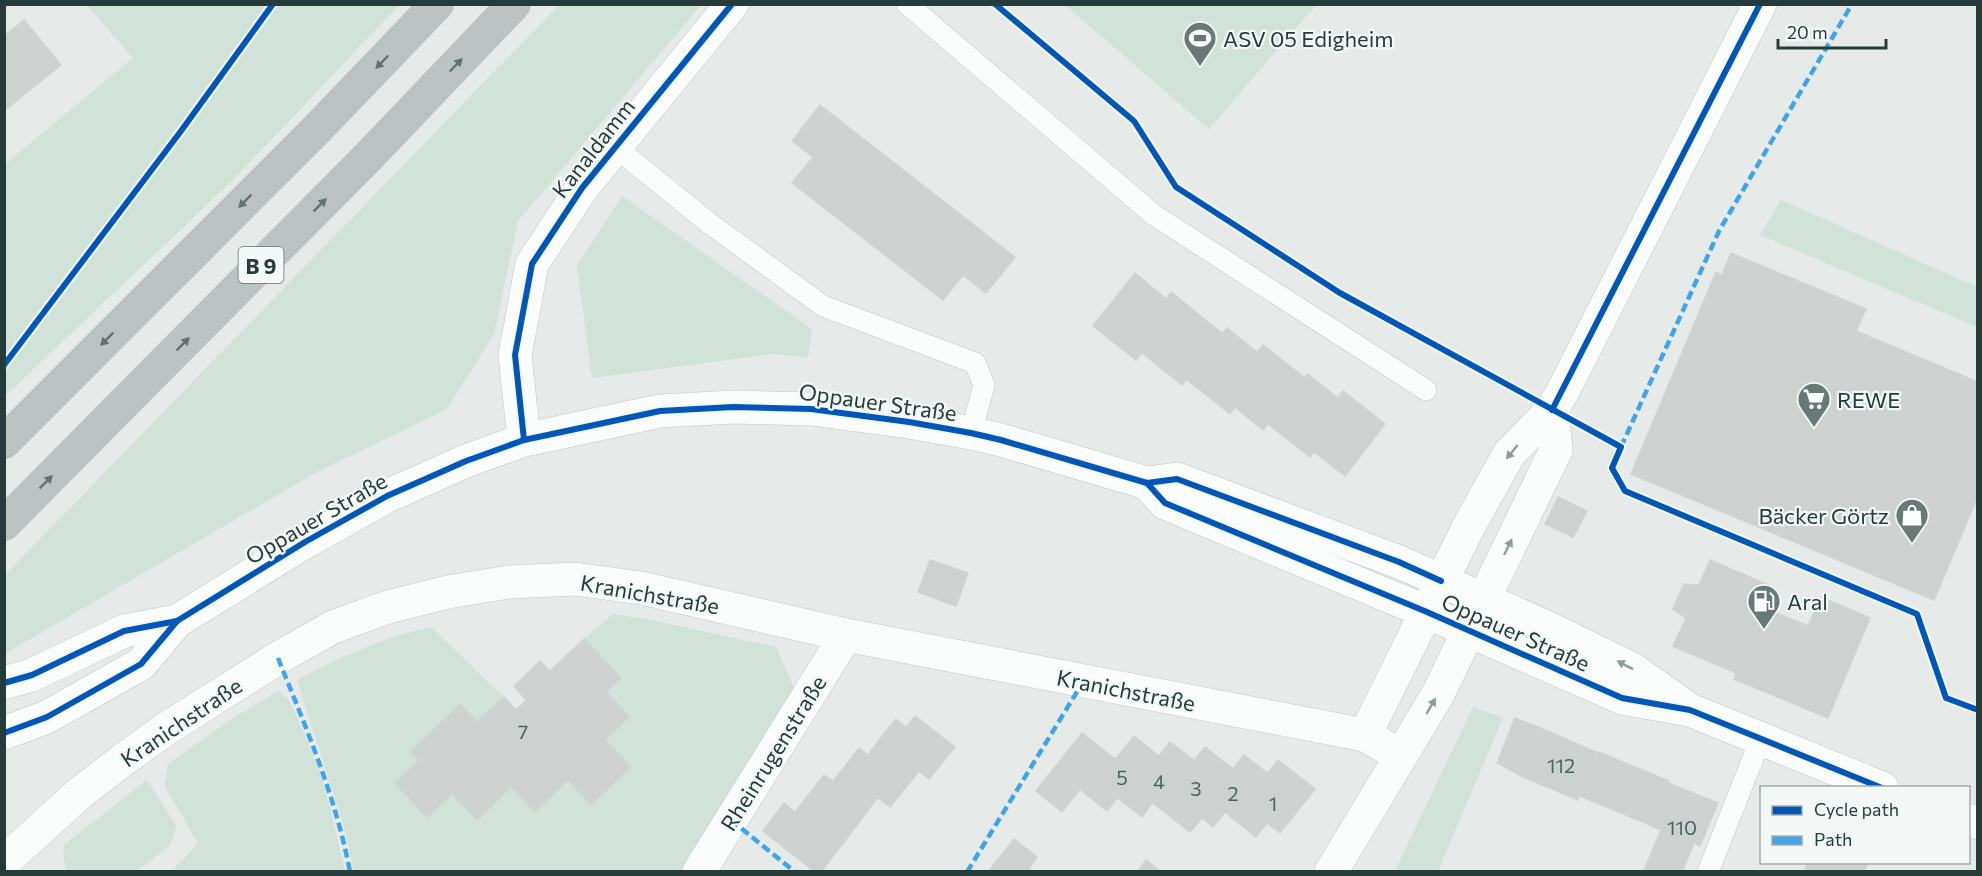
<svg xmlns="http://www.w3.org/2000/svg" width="1982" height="876" viewBox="0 0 1982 876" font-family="Commissioner,sans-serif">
<rect width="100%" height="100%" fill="#e6eae9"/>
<!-- green -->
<g fill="#d1e2d8">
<path d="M87,5H399L234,179L5,396V164L133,58Z"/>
<path d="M559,5H701L518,221L494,334L447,409L317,472L6,653L4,652L5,575Z"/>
<path d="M1065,5H1316L1209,129Z"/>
<path d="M622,196L812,329L808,357L771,354L592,378L577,266Z"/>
<path d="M1781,200L1977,287V327L1760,235Z"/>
<path d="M613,614L646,619L776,647L794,688L682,871L354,872L344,827L297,680C341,657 384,637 431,627L504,697L477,722L411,752L419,760L395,783L427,817L452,794L477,820L511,787L535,812L629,717L606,692L621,678L584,639Z"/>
<path d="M278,691L290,701L319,769L332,815L345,871H172L198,843L165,787L168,764L235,717Z"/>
<path d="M1473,707L1503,718L1438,871H1395Z"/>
<path d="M147,780L176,825L174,836L169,846L137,871H66L63,852L65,844Z"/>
</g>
<!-- building -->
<g fill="#cdd2d0" stroke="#cfd3d2" stroke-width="1.5">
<path d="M24,20L61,65L4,111V36Z"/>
<path d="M820,105L1015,257L986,293L963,275L943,300L792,183L813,157L792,141Z"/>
<path d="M1731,253L1866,309L1856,331L1978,382V496L1934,600L1631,474L1716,272L1722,275Z"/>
<path d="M1135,273L1166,299L1171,292L1223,334L1182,385L1142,353L1136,360L1093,326Z"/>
<path d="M1227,328L1257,352L1263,345L1305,378L1263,430L1235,407L1230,414L1186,379Z"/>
<path d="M1308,374L1338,398L1343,391L1385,424L1345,476L1314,452L1310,457L1268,424Z"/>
<path d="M1558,497L1587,511L1581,523L1552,510Z"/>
<path d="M1552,510L1581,523L1573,537L1545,524Z"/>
<path d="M930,560L968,573L956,606L918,592Z"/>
<path d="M1710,560L1773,587L1736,673L1673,646L1686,618L1673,609L1684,584L1699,585Z"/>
<path d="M1821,597L1870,618L1828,718L1734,679L1764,608L1808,626Z"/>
<path d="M584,639L621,678L606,692L629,717L605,740L631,767L591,805L568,780L535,812L511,787L477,820L452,794L427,818L395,783L419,760L410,752L460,704L477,722L504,697L516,710L526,700L514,686L540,661L550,671Z"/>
<path d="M915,716L955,747L929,779L879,740L896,719L906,727Z"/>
<path d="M1515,718L1543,729L1523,777L1497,763Z"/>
<path d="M1543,729L1598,753L1578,800L1523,777Z"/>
<path d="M1082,733L1115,759L1087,795L1080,789L1062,812L1036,791Z"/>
<path d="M1134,736L1159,756L1123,802L1117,798L1107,811L1087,795Z"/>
<path d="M879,740L919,771L890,807L842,770L859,748L868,755Z"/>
<path d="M1170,742L1195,761L1158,807L1152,803L1142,817L1123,802Z"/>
<path d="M1205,747L1233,769L1197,814L1202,818L1190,832L1158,807Z"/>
<path d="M1599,752L1669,781L1650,825L1580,796Z"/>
<path d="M1244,755L1267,773L1232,818L1225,812L1213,827L1197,814Z"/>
<path d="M1278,760L1315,789L1280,833L1267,823L1256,837L1232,818Z"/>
<path d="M842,770L878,797L851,833L806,798L824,775L833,781Z"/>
<path d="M1668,783L1718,803L1700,846L1694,843L1682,872H1643L1661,830L1650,825Z"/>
<path d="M806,798L851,833L821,872H815L763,831L784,803L795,812Z"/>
<path d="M1014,839L1037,857L1027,872H988Z"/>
<path d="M1146,860L1161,872H1137Z"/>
<path d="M1808,862H1868L1864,872H1804Z"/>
</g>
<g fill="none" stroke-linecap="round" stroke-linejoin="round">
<defs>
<g id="lane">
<path d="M907,4L1154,215L1426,390"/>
<path d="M615,147L709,223L823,306L975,363L984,385L971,433"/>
<path d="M1708,872L1761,738"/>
</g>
<g id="street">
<path d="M524,440L515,355L532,264L582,188L732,4"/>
<path d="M1365,735L1470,524L1509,454L1552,410L1564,389L1760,4"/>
<path d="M1401,756L1439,692L1556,450L1552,410"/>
<path d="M4,862L80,793L124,759L169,727L278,658L333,627L388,607L448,592L509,582L575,579L641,588L846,635L1365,735L1401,756L1331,872"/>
<path d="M699,872L846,635"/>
</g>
<g id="secondary">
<path d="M1147,483L1165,503L1427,612L1622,698L1690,710L1882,788"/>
<path d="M4,683L32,675L124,631L177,621"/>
<path d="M4,733L47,717L141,664L177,621L305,542L387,496L466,461L524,440L660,411L733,407L811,409L909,422L971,433L1001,440L1147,483L1177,479L1399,562L1544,626L1632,669L1690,710"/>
<path d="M1968,820L1978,823"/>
</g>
<g id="highway">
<path d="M4,442L318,128L437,4"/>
<path d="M4,524L371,154L514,4"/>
</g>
</defs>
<!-- lane casing -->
<use href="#lane" stroke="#c3c7c6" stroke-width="22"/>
<!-- street casing -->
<use href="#street" stroke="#c3c7c6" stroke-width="34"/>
<!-- secondary casing -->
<use href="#secondary" stroke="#c0c6c4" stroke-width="34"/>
<!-- highway casing -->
<use href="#highway" stroke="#c2c9c8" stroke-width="34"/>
<!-- lane -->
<use href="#lane" stroke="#fbfcfc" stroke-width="21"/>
<!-- street -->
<use href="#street" stroke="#fbfcfc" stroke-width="33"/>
<!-- secondary -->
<use href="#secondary" stroke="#fbfcfc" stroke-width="33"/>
<!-- highway -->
<use href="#highway" stroke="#bcc2c2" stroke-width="33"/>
<!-- quiet -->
<g stroke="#3ea4ec" stroke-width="4.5" stroke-dasharray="9 4.5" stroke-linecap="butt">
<path d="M1621,447L1719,231L1852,4"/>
<path d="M278,658C306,728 336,797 350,872"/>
<path d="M731,820L795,872"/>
<path d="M967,872L1083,682"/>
</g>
<defs>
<g id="cycleway">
<path d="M995,4L1134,121L1176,187L1340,293L1621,447L1612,468L1625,491L1917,614L1946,698L1978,710"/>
<path d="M4,365L181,131L273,4"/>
<path d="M1552,410L1760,4"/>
<path d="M524,440L515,355L532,264L582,188L732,4"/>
<path d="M1147,483L1165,503L1427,612L1622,698L1690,710L1882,788"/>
<path d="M4,683L32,675L124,631L177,621"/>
<path d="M4,733L47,717L141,664L177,621L305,542L387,496L466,461L524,440L660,411L733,407L811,409L909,422L971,433L1001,440L1147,483L1177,479L1399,562L1441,581"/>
</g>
</defs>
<!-- cycleway casing -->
<use href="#cycleway" stroke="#f4f9f7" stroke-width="10"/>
<!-- cycleway -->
<use href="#cycleway" stroke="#0057b8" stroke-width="6"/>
</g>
<!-- one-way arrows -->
<defs><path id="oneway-solid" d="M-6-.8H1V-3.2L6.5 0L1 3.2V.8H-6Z" transform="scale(1.5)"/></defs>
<g fill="#617270">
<use href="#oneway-solid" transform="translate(382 62) rotate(134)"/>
<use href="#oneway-solid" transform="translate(456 65) rotate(-46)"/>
<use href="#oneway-solid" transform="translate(245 201) rotate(135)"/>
<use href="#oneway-solid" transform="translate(320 205) rotate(-45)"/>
<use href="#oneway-solid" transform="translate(107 339) rotate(135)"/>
<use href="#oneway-solid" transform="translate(183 344) rotate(-45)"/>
<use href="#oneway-solid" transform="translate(46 482) rotate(-45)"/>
</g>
<g fill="#909c9b">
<use href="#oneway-solid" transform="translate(1512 452) rotate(129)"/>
<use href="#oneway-solid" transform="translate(1508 547) rotate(-64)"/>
<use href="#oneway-solid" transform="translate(1625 665) rotate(-153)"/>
<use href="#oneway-solid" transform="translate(1431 706) rotate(-60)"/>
</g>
<!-- icons -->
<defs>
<symbol id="stadium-pin" viewBox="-11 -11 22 30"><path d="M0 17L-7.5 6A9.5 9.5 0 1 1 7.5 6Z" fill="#697977" stroke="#f4f9f7"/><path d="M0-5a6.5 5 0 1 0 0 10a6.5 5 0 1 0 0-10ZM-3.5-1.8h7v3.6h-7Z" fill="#fff"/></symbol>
<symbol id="supermarket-pin" viewBox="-11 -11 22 30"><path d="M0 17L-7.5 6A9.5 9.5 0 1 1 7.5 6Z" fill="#697977" stroke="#f4f9f7"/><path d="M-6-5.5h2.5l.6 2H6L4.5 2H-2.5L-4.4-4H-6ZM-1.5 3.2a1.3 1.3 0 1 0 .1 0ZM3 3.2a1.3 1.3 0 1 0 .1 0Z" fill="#fff"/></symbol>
<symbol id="shop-pin" viewBox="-11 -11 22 30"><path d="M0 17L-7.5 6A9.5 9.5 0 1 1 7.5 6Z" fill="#697977" stroke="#f4f9f7"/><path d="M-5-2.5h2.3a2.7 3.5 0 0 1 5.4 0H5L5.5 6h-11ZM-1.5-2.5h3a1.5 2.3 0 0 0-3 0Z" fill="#fff"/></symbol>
<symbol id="fuel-pin" viewBox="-11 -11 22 30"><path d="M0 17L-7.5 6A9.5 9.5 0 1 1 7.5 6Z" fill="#697977" stroke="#f4f9f7"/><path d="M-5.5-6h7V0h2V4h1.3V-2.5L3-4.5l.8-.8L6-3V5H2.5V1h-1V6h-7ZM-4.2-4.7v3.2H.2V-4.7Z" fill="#fff"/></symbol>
</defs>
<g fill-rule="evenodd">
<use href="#stadium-pin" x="1181" y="19" width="38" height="52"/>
<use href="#supermarket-pin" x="1795" y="380" width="38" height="52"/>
<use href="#shop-pin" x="1893" y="496" width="38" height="52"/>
<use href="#fuel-pin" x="1745" y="582" width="38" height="52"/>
</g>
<g text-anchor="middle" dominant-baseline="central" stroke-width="4.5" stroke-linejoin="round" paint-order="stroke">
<!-- number labels -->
<g font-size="20" fill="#506260">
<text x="523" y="731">7</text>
<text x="1561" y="765">112</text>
<text x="1122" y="777">5</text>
<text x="1159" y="781">4</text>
<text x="1196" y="788">3</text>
<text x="1233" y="793">2</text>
<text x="1273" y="803">1</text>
<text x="1682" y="827">110</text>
</g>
<!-- shield labels -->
<rect fill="#f4f9f7" stroke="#637573" stroke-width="1.5" x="238.5" y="247" width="45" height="36" rx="4.5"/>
<g font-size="21" font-weight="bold" fill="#253c3a">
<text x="261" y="265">B 9</text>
</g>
<!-- poi labels -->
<g font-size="22" fill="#253c3a" stroke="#f4f9f7" text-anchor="start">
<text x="1223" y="38">ASV 05 Edigheim</text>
<text x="1837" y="399">REWE</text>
<text x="1889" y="515" text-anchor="end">Bäcker Görtz</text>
<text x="1787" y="601">Aral</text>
</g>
<!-- street labels -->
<g font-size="22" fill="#253c3a" stroke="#f4f9f7">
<text transform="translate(593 148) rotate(-52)">Kanaldamm</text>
<text transform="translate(878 402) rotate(8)">Oppauer Straße</text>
<text transform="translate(316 518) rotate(-30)">Oppauer Straße</text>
<text transform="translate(650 594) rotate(10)">Kranichstraße</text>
<text transform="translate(1516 632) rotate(24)">Oppauer Straße</text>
<text transform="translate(1126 690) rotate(11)">Kranichstraße</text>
<text transform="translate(181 722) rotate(-34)">Kranichstraße</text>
<text transform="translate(773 753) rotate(-58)">Rheinrugenstraße</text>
</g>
</g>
<!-- border -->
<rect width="1982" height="876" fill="none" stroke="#253c3a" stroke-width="12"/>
<!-- legend -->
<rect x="1760" y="786" width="210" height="78" fill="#f4f9f7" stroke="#a1adab" stroke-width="1.5"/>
<rect x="1772" y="806" width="30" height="9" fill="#0057b8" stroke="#a1adab" stroke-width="1.5"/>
<text x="1814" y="816" font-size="18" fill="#253c3a">Cycle path</text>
<rect x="1772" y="836" width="30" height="9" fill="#3ea4ec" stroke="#a1adab" stroke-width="1.5"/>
<text x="1814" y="846" font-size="18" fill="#253c3a">Path</text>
<!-- scale -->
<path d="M1778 39v9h108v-9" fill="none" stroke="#253c3a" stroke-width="3"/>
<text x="1787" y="39" font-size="18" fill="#253c3a" stroke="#f4f9f7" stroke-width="4.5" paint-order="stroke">20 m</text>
</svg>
